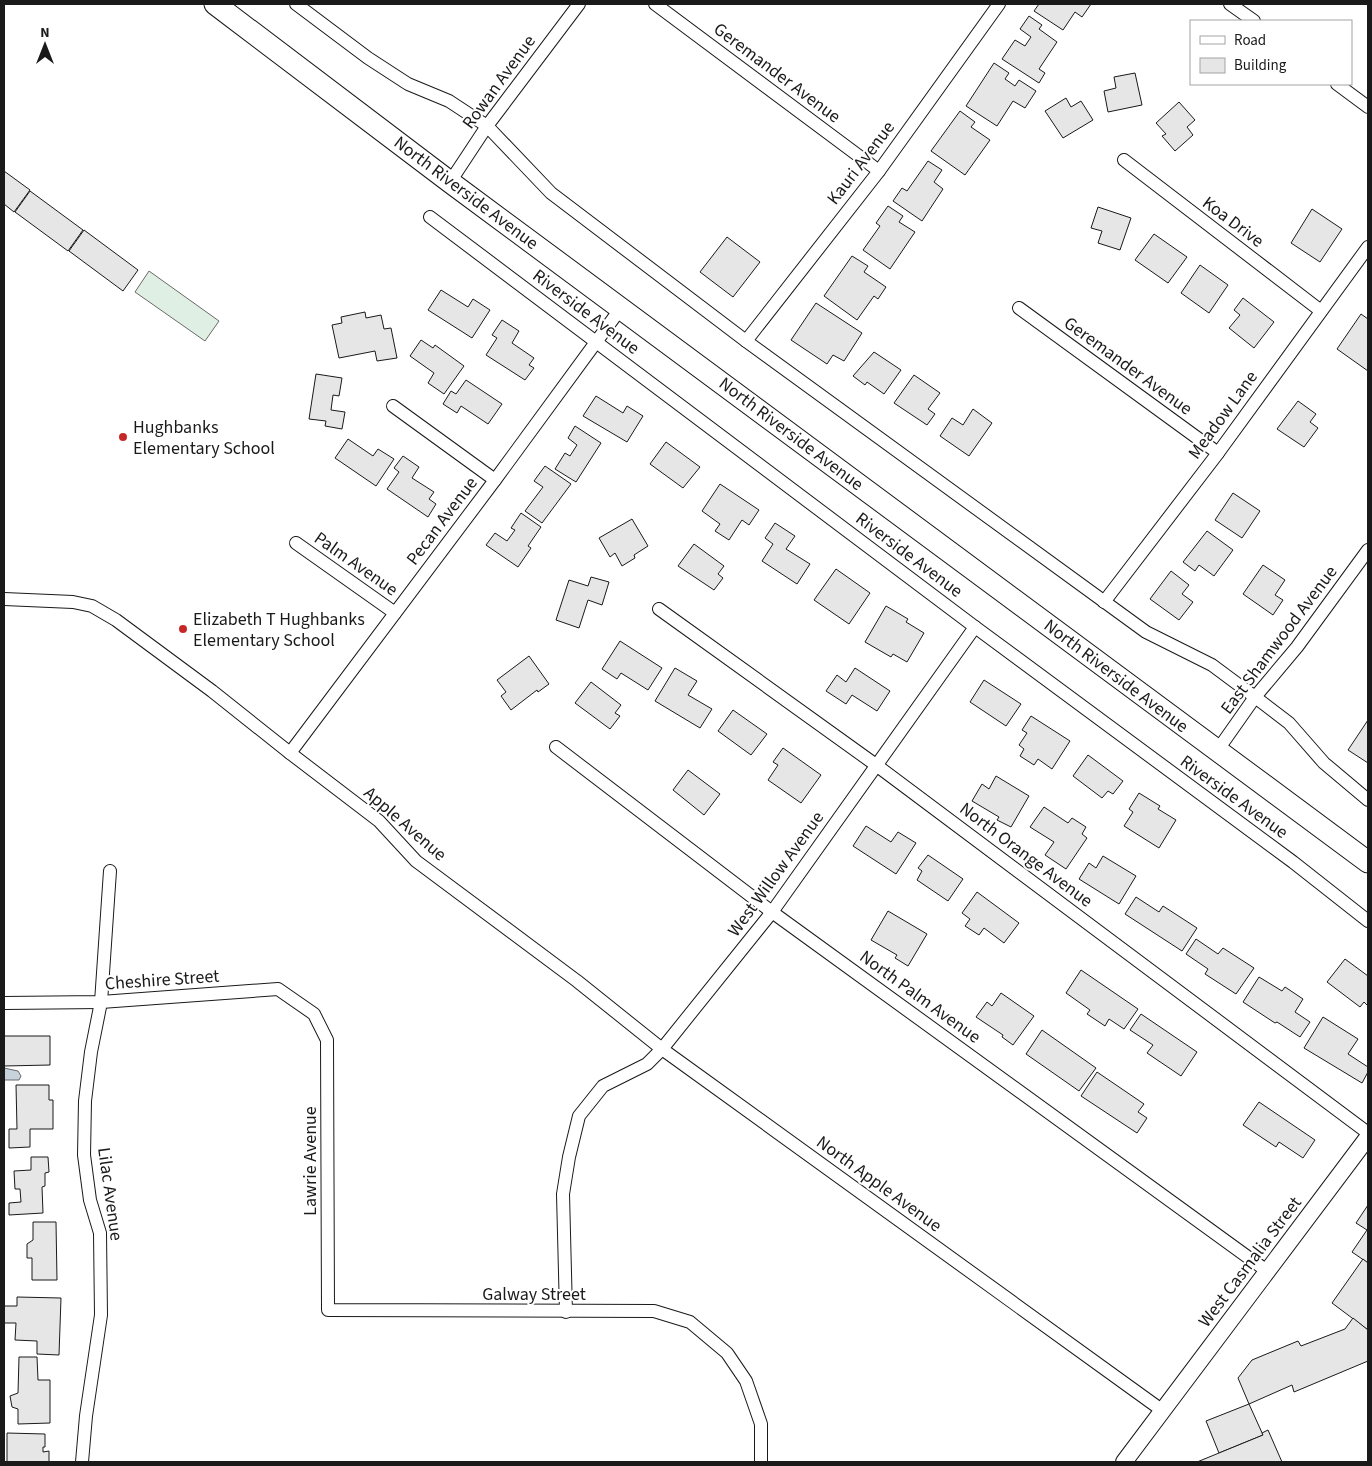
<svg xmlns="http://www.w3.org/2000/svg" width="1372" height="1466" viewBox="0 0 1372 1466" font-family="'Source Sans 3',sans-serif">
<rect width="100%" height="100%" fill="#fff"/>
<!-- green -->
<path fill="#e0efe3" stroke="#6a6a6a" d="M149,271L219,321L205,341L135,292Z"/>
<!-- water -->
<path fill="#c6d2dc" stroke="#6a6a6a" d="M4,1068L18,1071L21,1076L19,1080H4Z"/>
<!-- building -->
<g fill="#e6e6e6" stroke="#1a1a1a">
<path d="M1039,4H1091L1082,17L1075,12L1063,30L1034,11Z"/>
<path d="M1029,16L1042,25L1039,29L1057,42L1039,69L1045,73L1039,83L1002,59L1015,40L1025,46L1031,37L1020,29Z"/>
<path d="M994,63L1009,73L1005,79L1015,86L1019,80L1036,91L1025,108L1013,101L997,126L966,106Z"/>
<path d="M1135,73L1142,105L1108,112L1104,91L1116,88L1114,77Z"/>
<path d="M1066,98L1071,107L1081,101L1093,120L1063,138L1045,111Z"/>
<path d="M1179,102L1195,120L1187,127L1193,135L1175,151L1162,136L1166,134L1156,123Z"/>
<path d="M960,111L975,122L971,127L990,140L965,175L931,151Z"/>
<path d="M928,161L942,170L934,182L943,189L922,221L893,201L902,188L907,191Z"/>
<path d="M4,171L30,190L14,212L4,204Z"/>
<path d="M30,191L83,230L68,251L15,212Z"/>
<path d="M888,206L903,216L899,222L915,232L890,269L863,250L880,226L876,223Z"/>
<path d="M1098,207L1131,218L1120,250L1098,243L1102,231L1091,228Z"/>
<path d="M1312,209L1342,229L1320,262L1291,243Z"/>
<path d="M84,230L138,270L123,291L69,251Z"/>
<path d="M1154,234L1187,257L1168,283L1135,260Z"/>
<path d="M727,237L760,262L733,297L700,272Z"/>
<path d="M852,256L868,266L864,272L886,287L878,299L874,296L857,320L824,296Z"/>
<path d="M1200,265L1228,285L1209,313L1181,293Z"/>
<path d="M441,290L468,307L473,299L490,310L472,338L428,310Z"/>
<path d="M1243,298L1274,322L1254,348L1229,328L1240,315L1234,310Z"/>
<path d="M816,303L862,333L844,361L833,355L827,364L791,340Z"/>
<path d="M365,312L366,318L381,315L384,329L391,328L397,358L377,361L375,351L339,358L332,325L342,323L341,317Z"/>
<path d="M1361,314L1368,319V371L1337,349Z"/>
<path d="M502,320L519,331L512,343L534,358L529,365L534,368L525,380L486,355L497,338L492,335Z"/>
<path d="M421,340L433,348L435,345L464,366L444,394L428,383L434,373L410,356Z"/>
<path d="M874,352L901,370L884,394L867,382L865,385L853,376Z"/>
<path d="M316,374L342,378L339,396L333,395L331,410L345,412L342,429L325,426L326,421L309,419Z"/>
<path d="M914,375L940,393L928,409L935,414L927,425L894,403Z"/>
<path d="M466,380L502,404L488,424L461,406L457,413L443,404L451,391L456,394Z"/>
<path d="M596,396L623,413L627,406L643,416L627,442L583,416Z"/>
<path d="M1298,401L1316,414L1310,422L1318,428L1304,447L1277,429Z"/>
<path d="M973,409L992,423L969,456L940,436L952,418L963,425Z"/>
<path d="M575,426L601,443L576,482L555,469L565,453L570,456L577,445L568,438Z"/>
<path d="M348,439L373,456L378,449L394,459L376,486L335,458Z"/>
<path d="M666,442L700,467L683,488L650,464Z"/>
<path d="M403,456L419,467L412,478L434,492L429,499L436,504L428,517L387,489L399,472L394,468Z"/>
<path d="M545,466L571,484L542,523L525,511L543,487L534,481Z"/>
<path d="M720,484L759,510L749,525L742,520L729,540L715,531L720,524L702,511Z"/>
<path d="M1233,493L1260,511L1242,538L1215,520Z"/>
<path d="M521,513L541,527L528,546L531,548L518,567L486,545L495,533L507,541L515,530L511,528Z"/>
<path d="M632,519L648,546L634,555L635,558L622,566L615,553L610,557L599,538Z"/>
<path d="M775,523L795,536L786,549L810,564L797,584L762,561L773,544L765,538Z"/>
<path d="M1207,531L1233,550L1214,576L1199,565L1195,571L1183,562Z"/>
<path d="M694,544L724,566L718,574L723,578L714,590L678,566Z"/>
<path d="M1263,565L1285,580L1275,595L1283,600L1273,615L1243,594Z"/>
<path d="M836,569L870,593L849,624L814,600Z"/>
<path d="M1171,571L1189,585L1182,594L1193,602L1179,620L1150,599Z"/>
<path d="M591,577L609,582L602,605L588,600L579,628L556,620L569,580L588,586Z"/>
<path d="M886,606L908,619L906,622L924,633L907,662L893,654L891,657L865,642Z"/>
<path d="M620,641L662,668L648,690L621,673L617,679L602,669Z"/>
<path d="M529,656L549,684L538,692L537,690L511,710L501,696L506,692L497,680Z"/>
<path d="M675,668L697,681L688,695L712,709L700,728L655,701Z"/>
<path d="M855,668L890,691L877,711L852,695L846,704L826,691L837,675L846,682Z"/>
<path d="M984,680L1021,704L1006,726L970,702Z"/>
<path d="M591,682L621,705L615,713L620,716L610,729L575,703Z"/>
<path d="M733,710L767,734L751,755L718,731Z"/>
<path d="M1031,716L1070,741L1052,769L1038,759L1034,765L1020,756L1024,749L1019,745L1027,733L1022,730Z"/>
<path d="M1368,720V763L1348,750Z"/>
<path d="M783,748L821,775L801,803L768,780L778,765L773,762Z"/>
<path d="M1088,755L1123,781L1113,794L1108,791L1102,798L1073,776Z"/>
<path d="M688,770L720,794L704,815L673,790Z"/>
<path d="M996,776L1029,796L1011,827L997,820L999,817L972,801L982,784L989,789Z"/>
<path d="M1139,793L1160,806L1158,809L1176,820L1159,848L1124,826L1133,812L1129,809Z"/>
<path d="M1044,807L1068,823L1072,818L1086,827L1082,834L1087,838L1066,869L1045,855L1054,842L1030,827Z"/>
<path d="M866,826L891,842L898,832L916,843L896,874L853,846Z"/>
<path d="M928,855L963,879L948,901L917,880L922,871L918,868Z"/>
<path d="M1103,856L1136,876L1119,904L1079,879L1089,863L1096,868Z"/>
<path d="M977,892L1019,923L1004,943L984,928L979,935L965,926L970,919L962,913Z"/>
<path d="M1136,897L1159,912L1163,906L1197,928L1182,951L1125,914Z"/>
<path d="M888,911L927,934L908,966L895,958L897,955L871,940Z"/>
<path d="M1196,939L1218,954L1223,948L1254,968L1236,994L1205,974L1208,969L1186,954Z"/>
<path d="M1345,959L1368,976V1006L1364,1002L1360,1007L1327,982Z"/>
<path d="M1081,970L1138,1009L1124,1029L1109,1019L1105,1026L1087,1014L1090,1010L1066,993Z"/>
<path d="M1259,977L1282,991L1285,987L1303,999L1295,1012L1310,1022L1300,1037L1277,1022L1275,1023L1243,1002Z"/>
<path d="M1001,993L1034,1016L1013,1045L1002,1037L1003,1035L976,1017L987,1002L992,1006Z"/>
<path d="M1141,1014L1197,1052L1181,1076L1147,1053L1153,1045L1130,1030Z"/>
<path d="M1323,1017L1358,1039L1348,1054L1368,1067V1072L1362,1083L1304,1048Z"/>
<path d="M1042,1030L1096,1068L1079,1091L1026,1054Z"/>
<path d="M4,1036H50V1065L4,1066Z"/>
<path d="M1097,1072L1144,1104L1138,1112L1147,1118L1137,1133L1081,1096Z"/>
<path d="M16,1085H49V1100H53V1129H30V1147L9,1148V1129H17Z"/>
<path d="M1259,1102L1315,1140L1303,1158L1279,1142L1276,1147L1243,1125Z"/>
<path d="M31,1157H48L49,1172L45,1173V1186L42,1187L43,1213L9,1215V1203L21,1202L20,1189H15L14,1171L31,1170Z"/>
<path d="M1368,1205V1263L1352,1252L1367,1230L1356,1223Z"/>
<path d="M33,1222H56L57,1280H32V1258H27V1244L33,1240Z"/>
<path d="M1363,1259L1368,1263V1330L1332,1303Z"/>
<path d="M17,1297L61,1298L59,1355L37,1354V1341L15,1340L16,1323H4V1306H17Z"/>
<path d="M1353,1318L1368,1330V1361L1294,1392L1292,1385L1249,1404L1238,1378L1252,1360L1298,1341L1301,1346L1345,1329Z"/>
<path d="M19,1357H37L38,1380H50V1423L18,1424V1409L12,1407L10,1396L18,1393Z"/>
<path d="M1249,1404L1263,1435L1219,1453L1206,1421Z"/>
<path d="M1268,1430L1282,1462H1197L1263,1435L1262,1433Z"/>
<path d="M7,1433L45,1434V1447H43V1452L49,1451V1462H7Z"/>
</g>
<g fill="none" stroke-linecap="round" stroke-linejoin="round">
<defs>
<g id="minor">
<path d="M296,4L368,58L408,84L449,101L487,126L551,193L746,341L1146,632L1212,665L1255,697L1289,723L1324,763L1368,800"/>
<path d="M655,4L879,171"/>
<path d="M1230,4L1254,21"/>
<path d="M1337,84L1368,107"/>
<path d="M1124,160L1321,311"/>
<path d="M450,182L487,126L579,4"/>
<path d="M430,217L975,627L1293,862L1368,921"/>
<path d="M1019,308L1218,453"/>
<path d="M746,341L879,171L999,4"/>
<path d="M393,406L495,480"/>
<path d="M296,543L395,613"/>
<path d="M4,599L73,602L92,606L116,620L212,691L290,753L379,821L416,861L577,981L662,1049L1163,1411"/>
<path d="M1104,602L1218,453L1368,247"/>
<path d="M659,609L876,765L1368,1133"/>
<path d="M556,747L772,912L1267,1271"/>
<path d="M1217,751L1255,697L1297,647L1368,550"/>
<path d="M290,753L495,480L621,308"/>
<path d="M4,1003L101,1002L278,989L314,1014L327,1040L328,1310L654,1311L690,1322L727,1353L746,1381L761,1424V1462"/>
<path d="M566,1312L563,1194L569,1157L579,1116L603,1086L647,1064L662,1049L772,912L975,627"/>
<path d="M82,1462L86,1416L101,1315L100,1233L90,1200L84,1155L85,1101L91,1052L101,1002L110,871"/>
</g>
<path id="tertiary" d="M1124,1462L1368,1137"/>
<path id="primary" d="M215,4L450,182L1368,862"/>
</defs>
<!-- minor casing -->
<use href="#minor" stroke="#1a1a1a" stroke-width="14"/>
<!-- tertiary casing -->
<use href="#tertiary" stroke="#1a1a1a" stroke-width="18"/>
<!-- primary casing -->
<use href="#primary" stroke="#1a1a1a" stroke-width="23"/>
<!-- minor -->
<use href="#minor" stroke="#fff" stroke-width="12"/>
<!-- tertiary -->
<use href="#tertiary" stroke="#fff" stroke-width="16"/>
<!-- primary -->
<use href="#primary" stroke="#fff" stroke-width="21"/>
</g>
<!-- markers -->
<g fill="#c62828" stroke="#fff" stroke-width="2">
<circle cx="123" cy="437" r="5"/>
<circle cx="183" cy="629" r="5"/>
</g>
<g text-anchor="middle" dominant-baseline="central" stroke-width="4" stroke-linejoin="round" paint-order="stroke">
<!-- street labels -->
<g font-size="18" fill="#1a1a1a" stroke="#fff">
<text transform="translate(777 73) rotate(37)">Geremander Avenue</text>
<text transform="translate(499 82) rotate(-54)">Rowan Avenue</text>
<text transform="translate(861 163) rotate(-53)">Kauri Avenue</text>
<text transform="translate(466 193) rotate(37)">North Riverside Avenue</text>
<text transform="translate(1233 222) rotate(37)">Koa Drive</text>
<text transform="translate(586 312) rotate(37)">Riverside Avenue</text>
<text transform="translate(1128 366) rotate(36)">Geremander Avenue</text>
<text transform="translate(1223 415) rotate(-54)">Meadow Lane</text>
<text transform="translate(791 434) rotate(37)">North Riverside Avenue</text>
<text transform="translate(442 521) rotate(-53)">Pecan Avenue</text>
<text transform="translate(909 555) rotate(37)">Riverside Avenue</text>
<text transform="translate(356 564) rotate(35)">Palm Avenue</text>
<text transform="translate(1279 640) rotate(-53)">East Shamwood Avenue</text>
<text transform="translate(1116 676) rotate(37)">North Riverside Avenue</text>
<text transform="translate(1234 797) rotate(36)">Riverside Avenue</text>
<text transform="translate(405 824) rotate(41)">Apple Avenue</text>
<text transform="translate(1026 855) rotate(37)">North Orange Avenue</text>
<text transform="translate(776 874) rotate(-54)">West Willow Avenue</text>
<text transform="translate(162 980) rotate(-4)">Cheshire Street</text>
<text transform="translate(920 997) rotate(36)">North Palm Avenue</text>
<text transform="translate(310 1161) rotate(-90)">Lawrie Avenue</text>
<text transform="translate(879 1184) rotate(36)">North Apple Avenue</text>
<text transform="translate(110 1194) rotate(82)">Lilac Avenue</text>
<text transform="translate(1250 1262) rotate(-53)">West Casmalia Street</text>
<text x="534" y="1294">Galway Street</text>
</g>
<!-- poi labels -->
<g font-size="18" fill="#1a1a1a" stroke="#fff" text-anchor="start">
<text x="133" y="427">Hughbanks<tspan x="133" dy="21">Elementary School</tspan></text>
<text x="193" y="619">Elizabeth T Hughbanks<tspan x="193" dy="21">Elementary School</tspan></text>
</g>
</g>
<!-- border -->
<rect width="1372" height="1466" fill="none" stroke="#1a1a1a" stroke-width="10"/>
<!-- legend -->
<rect x="1190" y="20" width="162" height="65" fill="#ffffff" stroke="#a3a3a3"/>
<rect x="1200" y="36" width="25" height="8" fill="#ffffff" stroke="#a3a3a3"/>
<text x="1234" y="45" font-size="15" fill="#1a1a1a">Road</text>
<rect x="1200" y="58" width="25" height="15" fill="#e6e6e6" stroke="#a3a3a3"/>
<text x="1234" y="70" font-size="15" fill="#1a1a1a">Building</text>
<!-- north arrow -->
<g transform="translate(45 45)" stroke="#ffffff" stroke-width="4" paint-order="stroke">
<path d="M0-4L9 19L0 12L-9 19Z" fill="#1a1a1a"/>
<text y="-8" font-size="14" font-weight="bold" text-anchor="middle" fill="#1a1a1a">N</text>
</g>
</svg>
